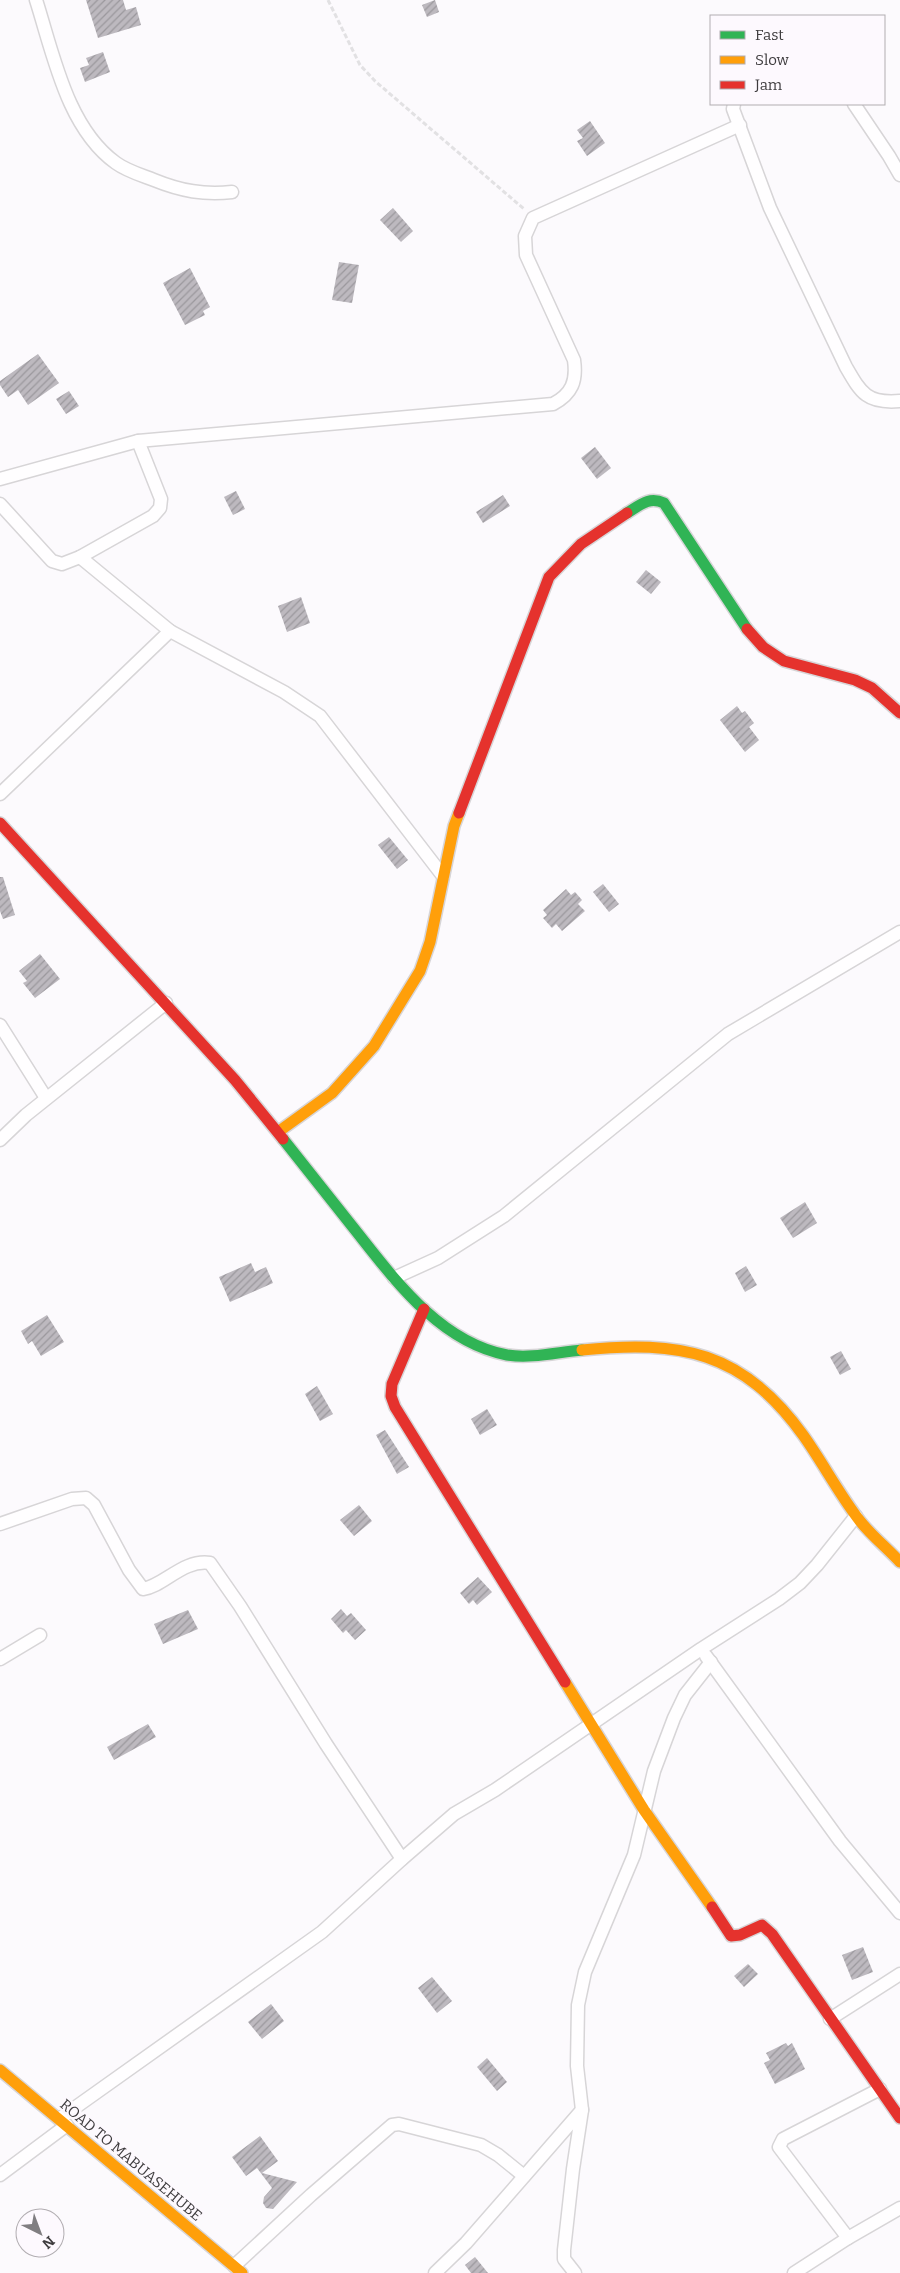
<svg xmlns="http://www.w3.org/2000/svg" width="900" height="2273" viewBox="0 0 900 2273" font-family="Bitter,serif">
<defs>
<pattern id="building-hatch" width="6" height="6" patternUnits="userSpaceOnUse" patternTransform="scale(1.25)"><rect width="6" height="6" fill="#bdb9bf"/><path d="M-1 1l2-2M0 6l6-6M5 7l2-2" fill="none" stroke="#9b989d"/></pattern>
</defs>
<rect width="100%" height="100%" fill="#fcfafd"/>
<!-- building -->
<g fill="url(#building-hatch)">
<path d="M86,0H123L126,10L136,7L141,25L98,38Z"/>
<path d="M435,0L439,12L427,17L422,5Z"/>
<path d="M103,52L110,72L85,82L80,68L89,65L86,58Z"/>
<path d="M590,121L605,143L587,156L577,141L583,138L577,130Z"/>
<path d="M393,208L413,231L401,242L380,220Z"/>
<path d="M339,262L359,265L352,303L332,300Z"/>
<path d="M190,268L210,307L203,311L205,315L185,325L163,283Z"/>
<path d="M38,354L59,383L28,405L18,390L8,397L0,385V381Z"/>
<path d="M69,391L79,406L66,414L56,399Z"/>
<path d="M595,447L611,468L597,479L581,458Z"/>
<path d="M236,491L245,509L233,515L224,497Z"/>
<path d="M503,495L510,506L483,523L476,512Z"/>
<path d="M646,570L661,582L651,594L636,582Z"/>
<path d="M301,597L310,623L287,632L278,606Z"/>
<path d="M737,706L742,713L745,711L754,723L749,727L759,740L745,752L720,720Z"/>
<path d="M389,837L408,860L397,869L378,845Z"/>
<path d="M0,877H3L15,915L3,919L0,911Z"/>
<path d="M603,884L619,904L609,912L593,892Z"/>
<path d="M566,889L571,895L575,892L582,900L578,904L585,911L562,931L556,924L552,928L543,918L547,915L543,910Z"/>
<path d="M40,954L60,979L35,998L23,983L27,981L19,971Z"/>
<path d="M805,1202L817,1223L793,1238L780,1218Z"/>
<path d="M251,1263L255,1272L266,1267L273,1283L230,1302L219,1277Z"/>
<path d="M746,1266L757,1285L745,1292L735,1273Z"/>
<path d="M47,1315L64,1342L41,1356L32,1341L28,1344L21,1331Z"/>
<path d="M841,1351L851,1369L840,1375L830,1357Z"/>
<path d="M317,1386L333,1414L320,1421L305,1394Z"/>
<path d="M487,1409L497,1425L480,1435L471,1419Z"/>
<path d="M385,1430L409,1467L397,1474L376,1435Z"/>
<path d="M359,1505L372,1521L354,1536L340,1520Z"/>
<path d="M478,1577L492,1592L477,1605L473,1600L469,1604L460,1593Z"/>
<path d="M341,1609L347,1616L351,1613L366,1630L355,1640L346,1630L343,1633L331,1619Z"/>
<path d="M188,1610L198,1629L163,1644L154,1624Z"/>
<path d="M148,1724L156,1737L114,1760L107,1747Z"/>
<path d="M863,1947L873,1972L852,1980L842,1955Z"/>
<path d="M748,1964L758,1974L744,1987L734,1976Z"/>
<path d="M432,1977L452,2001L437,2013L418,1988Z"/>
<path d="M271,2004L284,2021L262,2039L248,2022Z"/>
<path d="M786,2043L788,2046L792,2043L805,2069L775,2084L764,2063L770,2060L766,2053Z"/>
<path d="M487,2058L507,2082L497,2091L477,2067Z"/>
<path d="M260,2136L278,2161L262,2173L297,2182L273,2209L266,2208L263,2203L264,2197L272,2188L257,2168L246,2176L232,2157Z"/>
<path d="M475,2257L488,2273H471L465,2265Z"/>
</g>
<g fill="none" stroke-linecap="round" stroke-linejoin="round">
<defs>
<g id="street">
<path d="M36,0C53,53 67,128 116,163C127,171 141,175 154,180C181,191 204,195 232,192"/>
<path d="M734,104L733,109L770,208L846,367C861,393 867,404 900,401"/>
<path d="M854,104L889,156L900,175"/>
<path d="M0,479L138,441L553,404C572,394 577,381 574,360L526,255L525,236L533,218L740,125"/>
<path d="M0,504L52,561L62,564L80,557L153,516L160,508L161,499L138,441"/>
<path d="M80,557L170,631L284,692L320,716L443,876"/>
<path d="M0,794L170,631"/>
<path d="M0,1025L46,1098"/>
<path d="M0,1140L26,1115L166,1003"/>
<path d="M394,1278L438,1258L504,1216L728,1034L900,932"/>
<path d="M0,1524L72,1499L86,1498L94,1505L129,1570L143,1589C164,1586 183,1559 210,1563L240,1606L326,1744L402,1859"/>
<path d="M706,1656L840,1841L900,1913"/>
<path d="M0,1659L40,1635"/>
<path d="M830,2019L900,1974"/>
<path d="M59,2119L322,1932L402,1859L454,1814L495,1790L701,1649L779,1599L800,1583L817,1565L856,1516"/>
<path d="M0,2175L67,2125"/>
<path d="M848,2238L779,2147L783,2139L880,2089"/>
<path d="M234,2266L311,2195L392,2125L399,2124L481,2145L498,2155L524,2176"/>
<path d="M435,2273L466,2243L582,2110"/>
<path d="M575,2273L564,2259V2250L573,2169L582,2110L577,2066L578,2005L585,1972L634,1855L654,1771L674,1718L685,1695L711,1662"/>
<path d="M794,2273L848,2238L900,2208"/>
</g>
<g id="fast">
<path d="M627,513C640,505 649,496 664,503L747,629"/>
<path d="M283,1139C306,1168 329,1197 352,1226C392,1276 438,1342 507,1355C531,1359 558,1352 582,1350"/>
</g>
<g id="slow">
<path d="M278,1132L332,1093L374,1046L420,971L430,942L454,826L459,813"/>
<path d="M582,1350C680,1340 743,1351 803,1435C823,1463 839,1494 860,1521C872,1536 887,1548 900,1562"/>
<path d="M565,1682L644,1810L712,1907"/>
<path d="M0,2070L242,2273"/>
</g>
<g id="jam">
<path d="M747,629L763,647L784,661L855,680L872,688L900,713"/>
<path d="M459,813L549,577L581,544L627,513"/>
<path d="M0,823L235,1080L283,1139"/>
<path d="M424,1309L392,1384L391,1396L395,1407L565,1682"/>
<path d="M712,1907L731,1936L740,1935L762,1925L772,1934L900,2118"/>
</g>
</defs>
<!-- street casing -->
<use href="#street" stroke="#d7d5d7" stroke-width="15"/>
<!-- fast casing -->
<use href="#fast" stroke="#d7d5d7" stroke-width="14"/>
<!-- slow casing -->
<use href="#slow" stroke="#d7d5d7" stroke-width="14"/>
<!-- jam casing -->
<use href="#jam" stroke="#d7d5d7" stroke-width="14"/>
<!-- path -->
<path stroke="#e2e1e3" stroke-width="3" stroke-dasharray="5 2.5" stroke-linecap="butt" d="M328,0L360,65L375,81L524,209"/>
<!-- street -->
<use href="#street" stroke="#fffeff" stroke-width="12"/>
<!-- fast -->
<use href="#fast" stroke="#30b455" stroke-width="11"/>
<!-- slow -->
<use href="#slow" stroke="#ff9f0a" stroke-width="11"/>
<!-- jam -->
<use href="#jam" stroke="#e5322d" stroke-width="11"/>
</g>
<g text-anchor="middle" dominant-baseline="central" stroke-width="5" stroke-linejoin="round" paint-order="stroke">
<!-- street labels -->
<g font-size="15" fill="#3e3c3e" stroke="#fdf9fe">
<text transform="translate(131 2160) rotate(40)">ROAD TO MABUASEHUBE</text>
</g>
</g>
<!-- legend -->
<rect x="710" y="15" width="175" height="90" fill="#fdf9fe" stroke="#b1adb1"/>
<rect x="720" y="31" width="25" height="8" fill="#30b455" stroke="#b1adb1"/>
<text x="755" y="40" font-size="15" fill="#3e3c3e">Fast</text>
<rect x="720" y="56" width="25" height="8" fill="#ff9f0a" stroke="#b1adb1"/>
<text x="755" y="65" font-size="15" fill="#3e3c3e">Slow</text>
<rect x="720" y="81" width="25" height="8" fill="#e5322d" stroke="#b1adb1"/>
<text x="755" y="90" font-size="15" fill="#3e3c3e">Jam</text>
<!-- north arrow -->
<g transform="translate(40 2233) rotate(138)"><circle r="24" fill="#fdf9fe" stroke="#b1adb1"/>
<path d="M0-4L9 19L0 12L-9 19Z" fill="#807e81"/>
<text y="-8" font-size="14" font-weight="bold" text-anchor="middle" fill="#3e3c3e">N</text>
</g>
</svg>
